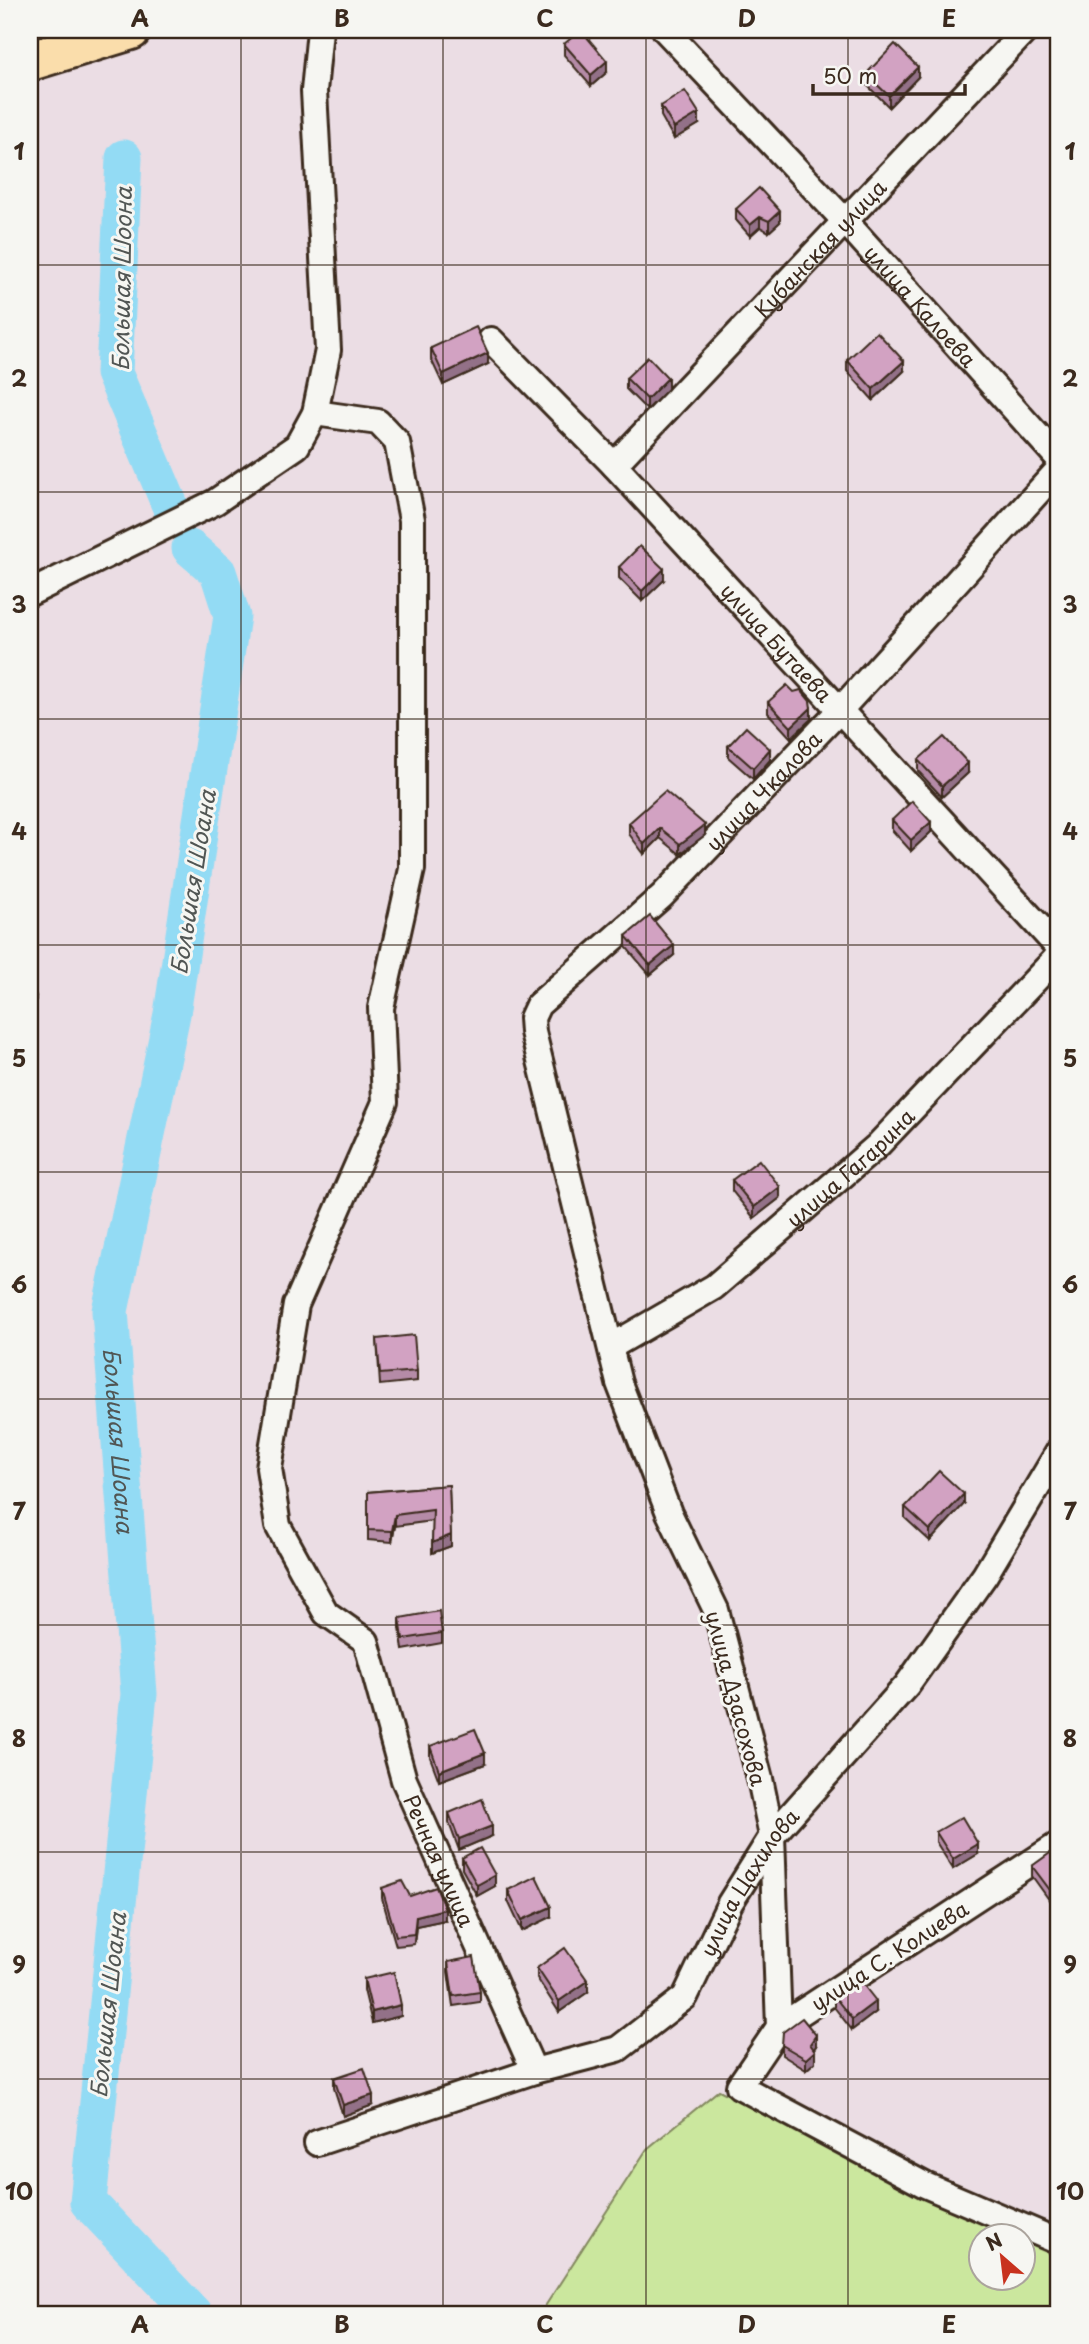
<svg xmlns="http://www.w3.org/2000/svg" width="1089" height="2344" viewBox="0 0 1089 2344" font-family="'Playpen Sans',sans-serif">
<rect width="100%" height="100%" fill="#ebdde4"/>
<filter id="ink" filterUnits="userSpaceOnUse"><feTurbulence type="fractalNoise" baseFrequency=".0143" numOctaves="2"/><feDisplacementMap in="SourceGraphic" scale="14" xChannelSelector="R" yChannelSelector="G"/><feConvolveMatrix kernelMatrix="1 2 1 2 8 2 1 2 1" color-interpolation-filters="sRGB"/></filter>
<g filter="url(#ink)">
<!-- green -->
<path fill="#cbe79e" stroke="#83885e" stroke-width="2" d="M719,2090L937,2202L1015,2235L981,2236V2278H1023V2239L1059,2254V2314H540L647,2149Z"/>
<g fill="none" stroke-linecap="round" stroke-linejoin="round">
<!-- river -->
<g stroke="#93dbf4" stroke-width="37">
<path d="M124,158L114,373L174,515"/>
<path id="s1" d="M190,548L218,572L232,616L172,1014L110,1311L139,1694L88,2202L194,2314"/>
</g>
<defs>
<g id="street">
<path id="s2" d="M665,30L844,220L1059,459"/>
<path id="s3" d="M491,340L614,465L1059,948"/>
<path id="s4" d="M315,413L378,422L397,442L412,520V869L381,1008L385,1102L296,1305L269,1468L278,1526L326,1613L366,1641L404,1780L534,2071"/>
<path id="s5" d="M614,465L1026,30"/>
<path d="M30,593L215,502L297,446L315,413L328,350L314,91L320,30"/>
<path id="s6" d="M612,1346L714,1287L877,1146L1059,955"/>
<path d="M1059,1844L779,2027L739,2086L925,2185L1059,2242"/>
<path id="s7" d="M779,2027L772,1836L760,1779L716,1610L669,1513L619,1383L533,1032L532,1018L538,1005L662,896L840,710L1059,469"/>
<path id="s8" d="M317,2143L534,2071L618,2049L685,1997L730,1903L772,1836L907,1685L985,1575L1059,1451"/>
</g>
<path id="primary" d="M30,61L131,30"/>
</defs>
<!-- street casing -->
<use href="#street" stroke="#3b2a1e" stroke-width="30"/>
<!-- primary casing -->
<use href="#primary" stroke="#3b2a1e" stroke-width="44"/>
<!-- street -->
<use href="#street" stroke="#f6f6f2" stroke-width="24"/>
<!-- primary -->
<use href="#primary" stroke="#faddab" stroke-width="38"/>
</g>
<!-- wall -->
<g fill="#b58ba7" stroke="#3b2a1e" stroke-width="2">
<path d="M564,44L607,72L591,86L564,55Z"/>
<path d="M866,74L918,77L889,107L866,84Z"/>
<path d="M661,106L699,124L674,139L661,116Z"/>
<path d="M736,209L780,222L769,232L760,227L750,236L736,220Z"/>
<path d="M431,348L488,364L443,385L431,359Z"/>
<path d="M847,360L904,371L873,400L847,371Z"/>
<path d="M626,378L668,389L647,410L626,389Z"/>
<path d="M619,567L664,580L642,601L619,578Z"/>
<path d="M768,702L811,719L791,738L768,713Z"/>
<path d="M728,746L770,760L753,779L728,757Z"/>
<path d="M918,760L968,773L942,797L918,771Z"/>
<path d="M892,820L931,832L911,851L892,830Z"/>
<path d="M629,823L705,835L680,854L660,838L644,854L629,834Z"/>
<path d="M626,936L674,955L650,975L626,947Z"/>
<path d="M732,1180L780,1198L754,1218L732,1191Z"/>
<path d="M377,1339L417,1371V1381L380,1385Z"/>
<path d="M449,1485L451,1546L432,1553L433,1521L395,1526L392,1542L368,1540V1492Z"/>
<path d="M964,1504L930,1541L905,1518V1507Z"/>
<path d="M400,1618L442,1633V1643L403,1650L400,1628Z"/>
<path d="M430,1746L485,1764L439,1781L430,1757Z"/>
<path d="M449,1813L492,1836L459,1850L449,1823Z"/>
<path d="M936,1832L978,1854L953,1869L936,1842Z"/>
<path d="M462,1858L495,1886L477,1896L462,1869Z"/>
<path d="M1059,1860V1894L1050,1901L1032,1876V1866Z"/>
<path d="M382,1888L410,1896L445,1920L416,1926L414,1944L396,1946L382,1898Z"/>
<path d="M508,1890L551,1917L522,1931L508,1901Z"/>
<path d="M448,1962L480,1992V2002L453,2006L448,1972Z"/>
<path d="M537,1968L588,1992L559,2012L537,1978Z"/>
<path d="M364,1979L401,2016L372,2023L364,1990Z"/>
<path d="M834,1996L876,2012L852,2030L834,2007Z"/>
<path d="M782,2045L816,2046L814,2049L815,2062L806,2070L782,2055Z"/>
<path d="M334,2078L373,2105L343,2116L334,2088Z"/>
<path d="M1059,2191V2211L1054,2206V2195Z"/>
</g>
<!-- shaded-wall -->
<g fill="#937188" stroke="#3b2a1e" stroke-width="2">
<path d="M607,61V72L591,86V75Z"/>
<path d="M918,67V77L889,107V96Z"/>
<path d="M699,113V124L674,139V128Z"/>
<path d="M780,211V222L769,232V221Z"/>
<path d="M760,217V227L750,236V225Z"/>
<path d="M488,353V364L443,385V374Z"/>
<path d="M904,361V371L873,400V389Z"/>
<path d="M668,378V389L647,410V399Z"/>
<path d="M664,569V580L642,601V591Z"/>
<path d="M811,708V719L791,738V727Z"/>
<path d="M770,749V760L753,779V768Z"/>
<path d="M968,763V773L942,797V786Z"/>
<path d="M931,822V832L911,851V840Z"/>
<path d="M705,825V835L680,854V844Z"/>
<path d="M660,828V838L644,854V844Z"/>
<path d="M674,945V955L650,975V965Z"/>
<path d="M36,996V1006L30,1010V999Z"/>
<path d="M780,1187V1198L754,1218V1207Z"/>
<path d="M964,1494V1504L930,1541V1530Z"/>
<path d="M395,1515V1526L392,1542V1531Z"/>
<path d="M451,1535V1546L432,1553V1543Z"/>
<path d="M485,1753V1764L439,1781V1771Z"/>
<path d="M492,1826V1836L459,1850V1839Z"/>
<path d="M978,1844V1854L953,1869V1859Z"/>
<path d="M495,1875V1886L477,1896V1885Z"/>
<path d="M1059,1883V1894L1050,1901V1890Z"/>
<path d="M551,1907V1917L522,1931V1920Z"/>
<path d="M445,1909V1920L416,1926L414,1944L416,1916Z"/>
<path d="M588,1981V1992L559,2012V2001Z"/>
<path d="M876,2001V2012L852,2030V2019Z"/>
<path d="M401,2005V2016L372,2023V2012Z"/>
<path d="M816,2035V2046L810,2054V2044Z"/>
<path d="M815,2051V2062L806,2070V2059Z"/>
<path d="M373,2095V2105L343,2116V2105Z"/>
</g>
<!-- building -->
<g fill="#d2a2c2" stroke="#3b2a1e" stroke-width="2">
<path d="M581,30L607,61L591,75L564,44Z"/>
<path d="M895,44L918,67L889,96L866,74Z"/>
<path d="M685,91L699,113L674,128L661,106Z"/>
<path d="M759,188L780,211L769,221L760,217L750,225L736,209Z"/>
<path d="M476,327L488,353L443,374L431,348Z"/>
<path d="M877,332L904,361L873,389L847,360Z"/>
<path d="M648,357L668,378L647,399L626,378Z"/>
<path d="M640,546L664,569L642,591L619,567Z"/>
<path d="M787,685L794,692L801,690L810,701L811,708L791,727L768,702Z"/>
<path d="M746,727L770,749L753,768L728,746Z"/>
<path d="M944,737L968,763L942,786L918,760Z"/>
<path d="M665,791L705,825L680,844L660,828L644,844L629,823Z"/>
<path d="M912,801L931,822L911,840L892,820Z"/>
<path d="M650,916L674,945L650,965L626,936Z"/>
<path d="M30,983L36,996L30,999Z"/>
<path d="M759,1160L780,1187L754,1207L732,1180Z"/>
<path d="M414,1335L417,1371L380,1374L377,1339Z"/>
<path d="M939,1471L964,1494L930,1530L905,1507Z"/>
<path d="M449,1485L451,1535L432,1543L433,1510L395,1515L392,1531L368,1530V1492Z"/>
<path d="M439,1611L442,1633L403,1639L400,1618Z"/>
<path d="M475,1729L485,1753L439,1771L430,1746Z"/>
<path d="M482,1799L492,1826L459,1839L449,1813Z"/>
<path d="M962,1817L978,1844L953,1859L936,1832Z"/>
<path d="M480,1848L495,1875L477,1885L462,1858Z"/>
<path d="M1053,1851L1059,1860V1883L1050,1890L1032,1866Z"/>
<path d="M536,1876L551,1907L522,1920L508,1890Z"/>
<path d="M402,1881L410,1896L436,1887L445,1909L416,1916L414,1934L396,1936L382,1888Z"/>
<path d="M565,1948L588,1981L559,2001L537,1968Z"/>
<path d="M474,1957L480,1992L453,1996L448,1962Z"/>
<path d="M394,1972L401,2005L372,2012L364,1979Z"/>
<path d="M858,1978L876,2001L852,2019L834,1996Z"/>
<path d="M802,2018L816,2035L810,2044L815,2051L806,2059L782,2045L783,2032Z"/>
<path d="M364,2068L373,2095L343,2105L334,2078Z"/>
<path d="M1059,2191V2201L1054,2195Z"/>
</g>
</g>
<!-- grid -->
<path fill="none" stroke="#3b2a1e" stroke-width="2" stroke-opacity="0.55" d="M241,30V2314M443,30V2314M646,30V2314M848,30V2314M30,265H1059M30,492H1059M30,719H1059M30,945H1059M30,1172H1059M30,1399H1059M30,1625H1059M30,1852H1059M30,2079H1059"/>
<g text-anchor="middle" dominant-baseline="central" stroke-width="6" stroke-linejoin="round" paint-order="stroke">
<!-- street labels -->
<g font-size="21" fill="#3b2a1e" stroke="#f6f6f2">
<text stroke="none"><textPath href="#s5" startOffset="299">Кубанская улица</textPath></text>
<text stroke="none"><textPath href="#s2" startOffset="376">улица Калоева</textPath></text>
<text stroke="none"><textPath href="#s3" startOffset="416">улица Бутаева</textPath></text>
<text stroke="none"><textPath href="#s7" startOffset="1372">улица Чкалова</textPath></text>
<text stroke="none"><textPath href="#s6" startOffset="299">улица Гагарина</textPath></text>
<text transform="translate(737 1698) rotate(75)">улица Дзасохова</text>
<text stroke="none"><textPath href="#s4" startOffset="1582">Речная улица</textPath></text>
<text stroke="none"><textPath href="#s8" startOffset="532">улица Цахилова</textPath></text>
<text transform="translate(889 1955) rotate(-33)">улица С. Колиева</text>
</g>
<!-- water labels -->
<g font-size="23" font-style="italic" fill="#515654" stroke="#f6f6f2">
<text transform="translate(121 279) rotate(-89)">Большая Шоона</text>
<text transform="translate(192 882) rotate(-81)">Большая Шоана</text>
<text stroke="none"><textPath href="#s1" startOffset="919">Большая Шоана</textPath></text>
<text transform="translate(107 2005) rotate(-84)">Большая Шоана</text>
</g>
</g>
<!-- margin -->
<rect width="1089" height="2344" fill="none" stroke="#f6f6f2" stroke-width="77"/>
<!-- north arrow -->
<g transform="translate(1002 2257) rotate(332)"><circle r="33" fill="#f6f6f2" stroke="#aba49d" stroke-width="2"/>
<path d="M0-5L12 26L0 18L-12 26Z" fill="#c8321e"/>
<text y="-10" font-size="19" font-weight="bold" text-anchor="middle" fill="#3b2a1e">N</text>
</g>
<!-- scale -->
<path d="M813 84v10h152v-10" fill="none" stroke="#3b2a1e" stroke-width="3.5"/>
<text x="823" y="84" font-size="21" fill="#3b2a1e" stroke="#f6f6f2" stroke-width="5" paint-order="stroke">50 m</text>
<rect x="38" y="38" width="1012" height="2268" fill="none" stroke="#3b2a1e" stroke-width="2.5"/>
<g font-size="23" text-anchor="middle" font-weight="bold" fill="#3b2a1e">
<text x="140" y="27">A</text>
<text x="342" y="27">B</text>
<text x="545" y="27">C</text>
<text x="747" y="27">D</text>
<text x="949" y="27">E</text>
<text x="19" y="160">1</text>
<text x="1070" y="160">1</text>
<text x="19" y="387">2</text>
<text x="1070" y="387">2</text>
<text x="19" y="613">3</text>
<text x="1070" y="613">3</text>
<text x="19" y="840">4</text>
<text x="1070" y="840">4</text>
<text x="19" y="1067">5</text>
<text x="1070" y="1067">5</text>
<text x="19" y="1293">6</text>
<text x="1070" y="1293">6</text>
<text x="19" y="1520">7</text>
<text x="1070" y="1520">7</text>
<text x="19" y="1747">8</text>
<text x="1070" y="1747">8</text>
<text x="19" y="1973">9</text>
<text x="1070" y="1973">9</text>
<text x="19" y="2200">10</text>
<text x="1070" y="2200">10</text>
<text x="140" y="2333">A</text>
<text x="342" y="2333">B</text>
<text x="545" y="2333">C</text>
<text x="747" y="2333">D</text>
<text x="949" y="2333">E</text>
</g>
</svg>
